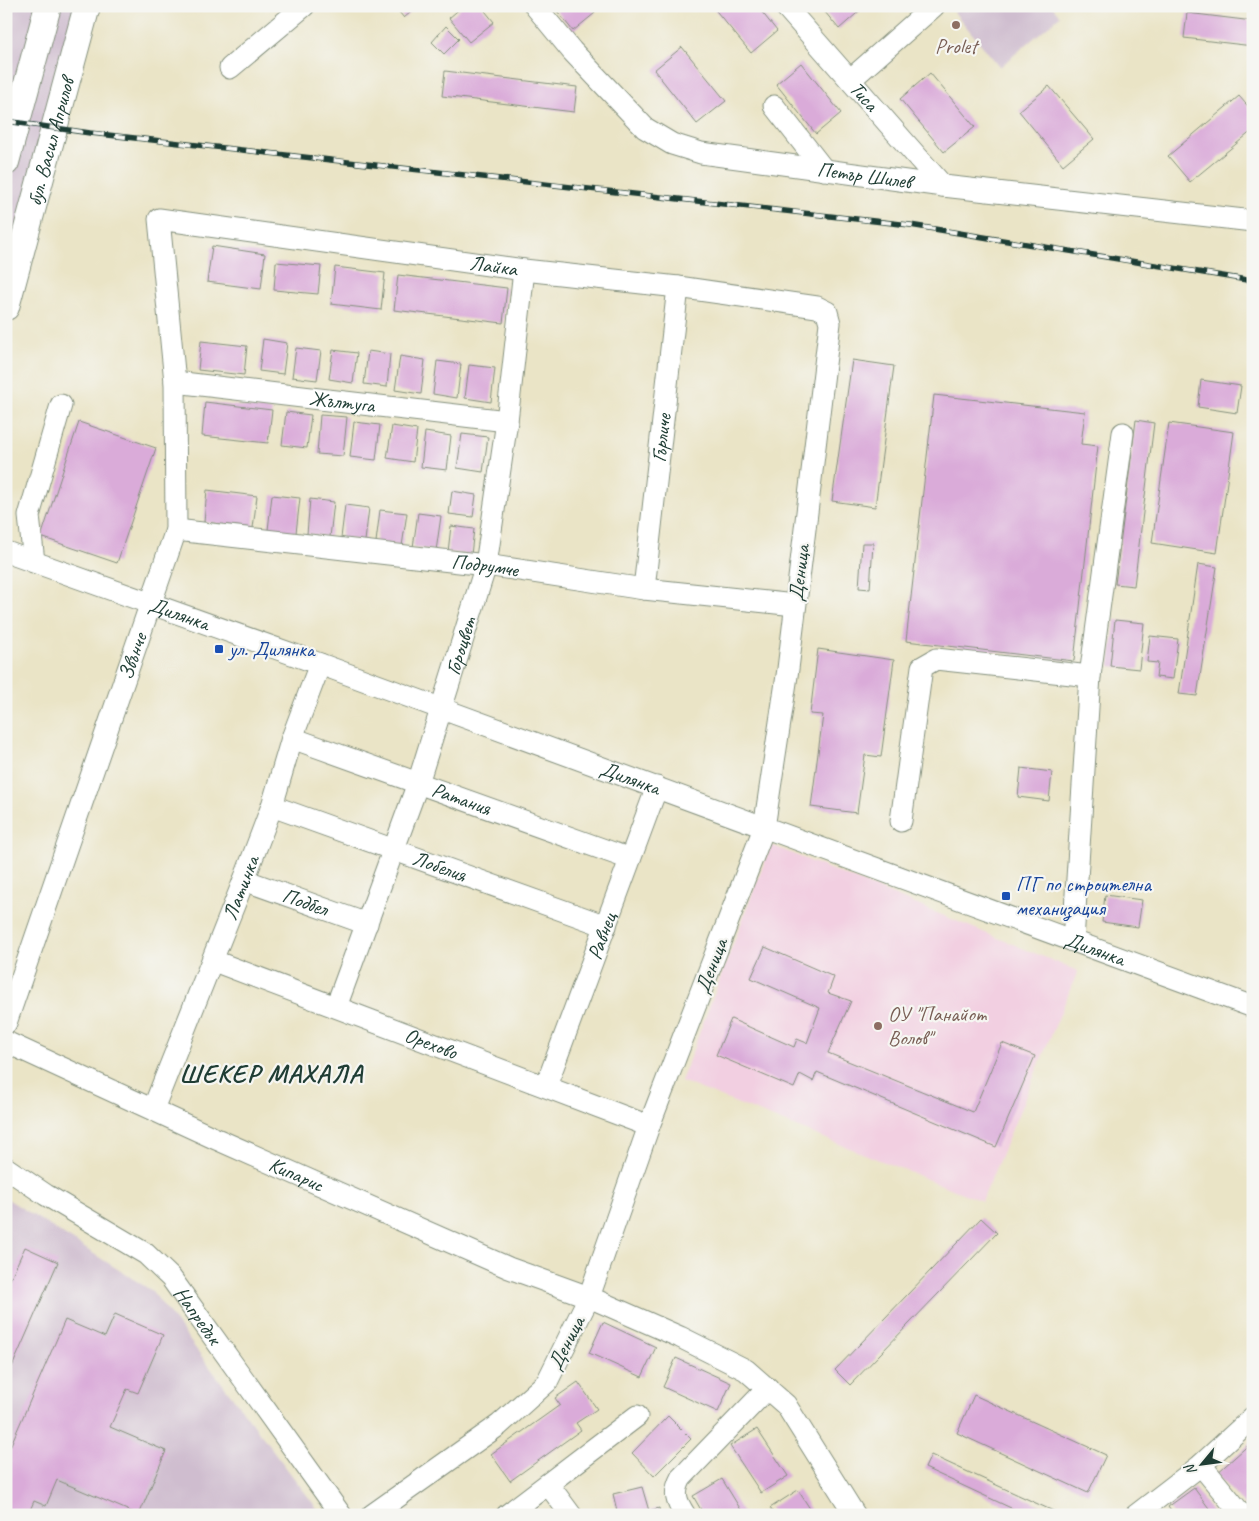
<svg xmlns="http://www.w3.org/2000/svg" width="1259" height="1521" viewBox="0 0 1259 1521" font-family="Caveat,sans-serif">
<rect width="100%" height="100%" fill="#f6f6f2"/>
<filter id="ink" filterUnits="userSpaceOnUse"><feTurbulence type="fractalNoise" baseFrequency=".02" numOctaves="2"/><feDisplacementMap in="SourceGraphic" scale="10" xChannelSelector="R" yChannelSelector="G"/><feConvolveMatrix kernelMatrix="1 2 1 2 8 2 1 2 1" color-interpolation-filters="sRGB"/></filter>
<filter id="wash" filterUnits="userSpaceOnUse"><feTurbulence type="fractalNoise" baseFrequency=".0096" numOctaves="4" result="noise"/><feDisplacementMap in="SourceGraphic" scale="20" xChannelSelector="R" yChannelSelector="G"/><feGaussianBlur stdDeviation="1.12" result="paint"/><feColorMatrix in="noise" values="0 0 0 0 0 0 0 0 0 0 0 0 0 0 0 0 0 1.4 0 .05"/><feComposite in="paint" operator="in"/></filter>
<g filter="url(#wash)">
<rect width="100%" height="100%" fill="#eae4c6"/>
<!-- built -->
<path fill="#f2cfe1" d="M771,845L1078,971L982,1201L681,1081Z"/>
<!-- industrial -->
<g fill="#cfbdcf">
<path d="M6,6H95L6,334Z"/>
<path d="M960,6H1052L1060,16L1000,67L954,12Z"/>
<path d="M6,1198L152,1291L322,1515H6Z"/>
</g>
<g id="blocks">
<!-- building -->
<g fill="#daabd9">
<path d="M394,6H418L404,18Z"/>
<path d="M463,6H481L494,22L469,42L449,18Z"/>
<path d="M553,6H590L595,13L573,31Z"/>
<path d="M712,6H757L777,31L751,53Z"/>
<path d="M820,6H865L839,29Z"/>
<path d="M1187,13L1253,21V46L1184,38Z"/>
<path d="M446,26L459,39L444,54L432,42Z"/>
<path d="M682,47L726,101L697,124L654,70Z"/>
<path d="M801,63L841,113L816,134L776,84Z"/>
<path d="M445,71L577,87L574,112L442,96Z"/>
<path d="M930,73L975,127L944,152L900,99Z"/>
<path d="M1049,86L1094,139L1063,165L1019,111Z"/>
<path d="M1239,96L1253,112V130L1190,182L1168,156Z"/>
<path d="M212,246L265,254L261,289L207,282Z"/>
<path d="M276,262L321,266L318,294L274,290Z"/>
<path d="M335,267L385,273L381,310L331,304Z"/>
<path d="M398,275L507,288L503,323L394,310Z"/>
<path d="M263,339L287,343L283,374L259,371Z"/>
<path d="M201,341L247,346L244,375L198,370Z"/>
<path d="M296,348L321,351L317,380L292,377Z"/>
<path d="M333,350L357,353L353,383L329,379Z"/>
<path d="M368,351L390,354L387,387L364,384Z"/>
<path d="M400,356L425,360L421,394L395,390Z"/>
<path d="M852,360L894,366L875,507L832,501Z"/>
<path d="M437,361L461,364L457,398L433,394Z"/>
<path d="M469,365L495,368L491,402L465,398Z"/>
<path d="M1201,380L1241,386L1237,413L1198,407Z"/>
<path d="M934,395L1085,412L1081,444L1098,446L1074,661L906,641Z"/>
<path d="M205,402L272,410L268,443L202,436Z"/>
<path d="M286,412L311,415L307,448L282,445Z"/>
<path d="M320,415L347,417L343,456L317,454Z"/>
<path d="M1136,420L1154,423L1134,586L1115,584Z"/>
<path d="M79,422L156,448L117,563L41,537Z"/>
<path d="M354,422L380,425L376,460L350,457Z"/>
<path d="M1169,423L1234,432L1217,553L1152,543Z"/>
<path d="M392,426L417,430L413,462L387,458Z"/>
<path d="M425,432L451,436L447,470L421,467Z"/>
<path d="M462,434L488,437L483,472L457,468Z"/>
<path d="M207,490L257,496L253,528L204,522Z"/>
<path d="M452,491L476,495L473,517L449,514Z"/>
<path d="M272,495L300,498L296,533L268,530Z"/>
<path d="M310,499L334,502L330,537L307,534Z"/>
<path d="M345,505L369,508L365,541L341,538Z"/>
<path d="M380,510L407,513L402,546L376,542Z"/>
<path d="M418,513L441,516L436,551L413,547Z"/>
<path d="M451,526L474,529L471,555L448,552Z"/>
<path d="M862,543H873L870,589L859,588Z"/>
<path d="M1198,564L1217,567L1197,696L1179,694Z"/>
<path d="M1115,620L1144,623L1139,669L1110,666Z"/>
<path d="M1150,636L1178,639L1173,679L1156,677L1158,663L1147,662Z"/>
<path d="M818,649L894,660L881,757L865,755L857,813L811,807L823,715L810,714Z"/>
<path d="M1021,768L1052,772L1049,801L1018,797Z"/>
<path d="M1105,895L1142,900L1138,927L1102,922Z"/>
<path d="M765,947L834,977L828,993L851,1001L828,1053L973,1112L1002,1043L1035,1056L996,1147L817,1072L813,1081L800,1074L794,1088L716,1055L731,1019L794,1047L797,1039L807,1043L820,1008L751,978Z"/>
<path d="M981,1218L997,1233L850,1385L835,1370Z"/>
<path d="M25,1247L58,1262L8,1376L6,1288Z"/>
<path d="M115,1314L163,1335L138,1393L127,1389L110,1427L166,1451L139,1515L57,1480L46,1506L34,1501L28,1515H21L6,1508V1456L65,1320L105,1337Z"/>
<path d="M603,1322L656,1347L642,1377L589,1353Z"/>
<path d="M676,1358L731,1383L718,1412L663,1387Z"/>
<path d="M578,1382L597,1409L576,1423L581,1430L510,1481L491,1454L560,1405L555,1398Z"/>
<path d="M974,1395L1106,1455L1088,1493L957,1433Z"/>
<path d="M668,1416L691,1439L654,1476L632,1453Z"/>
<path d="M757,1429L788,1476L761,1493L730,1446Z"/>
<path d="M1253,1441V1506L1249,1510L1216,1474Z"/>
<path d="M931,1455L1062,1515H1026L925,1468Z"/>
<path d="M722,1479L744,1515H704L693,1496Z"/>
<path d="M642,1487L649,1511L659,1508L660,1515H618L613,1494Z"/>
<path d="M1194,1488L1214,1515H1174L1168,1507Z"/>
<path d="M798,1490L814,1515H775L770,1508Z"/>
<path d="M533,1505L540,1515H520Z"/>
</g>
</g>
</g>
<g filter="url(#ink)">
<use href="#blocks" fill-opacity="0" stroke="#84907d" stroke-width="1"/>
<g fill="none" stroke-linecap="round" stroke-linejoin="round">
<defs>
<g id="minor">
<path id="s1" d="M535,6L572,51L645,128L672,144L701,153L943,186L1253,221"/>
<path id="s2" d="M785,6L943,186"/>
<path d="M230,68L304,6"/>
<path d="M850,80L934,6"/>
<path d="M774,106L824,170"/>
<path id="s3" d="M175,382L507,421"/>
<path id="s4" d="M176,530L486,565L644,589L795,605"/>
<path id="s5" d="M6,552L320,664L1253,1007"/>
<path d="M34,562L29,516L61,405"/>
<path id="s6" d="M644,589L678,287"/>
<path id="s7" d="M292,738L630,859"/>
<path id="s8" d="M272,806L606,926"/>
<path d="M901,821L922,667L936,659L1090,676"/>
<path id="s9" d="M244,880L367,924"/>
<path d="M1073,941L1090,676L1123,433"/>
<path id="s10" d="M214,961L649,1126"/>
<path id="s11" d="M336,1007L418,783L486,565L507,421L524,270"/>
<path id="s12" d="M6,1023L176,530L175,382L159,219L524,270L678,287L817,307L827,312L830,323L788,669L764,828L649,1126L589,1297L547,1382L499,1425L372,1515"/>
<path id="s13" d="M6,1042L214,1138L509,1268L589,1297L680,1337L746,1370L786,1405L855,1515"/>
<path id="s14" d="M546,1086L657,787"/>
<path id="s15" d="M153,1109L244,880L272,806L292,738L320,664"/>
<path id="s16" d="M6,1168L46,1195L146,1254L171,1278L341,1515"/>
<path d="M1201,1465L1242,1515"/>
<path d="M548,1484L571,1515"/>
<path d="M507,1515L637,1416"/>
<path d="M685,1515C676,1501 673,1493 681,1478L768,1388"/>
<path d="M1136,1515L1201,1465L1253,1417"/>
</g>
<g id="major">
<path d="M6,162L48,6"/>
<path id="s17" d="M6,307L87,6"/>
</g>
</defs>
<!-- minor casing -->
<use href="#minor" stroke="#84907d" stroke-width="23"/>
<!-- major casing -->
<use href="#major" stroke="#84907d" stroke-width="28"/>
<!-- minor -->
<use href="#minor" stroke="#fff" stroke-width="21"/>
<!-- major -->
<use href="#major" stroke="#fff" stroke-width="26"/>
<defs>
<path id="rail" d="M6,121L90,133L910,225L1253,281"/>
</defs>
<!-- rail casing -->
<use href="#rail" stroke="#1f3d34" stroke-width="5.5"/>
<!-- rail -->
<use href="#rail" stroke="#f6f6f2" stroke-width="4" stroke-dasharray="11" stroke-linecap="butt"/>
</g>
</g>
<!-- markers -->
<g fill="#8d6e63" stroke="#f6f6f2" stroke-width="2">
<circle cx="956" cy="25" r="5"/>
<circle cx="878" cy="1026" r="5"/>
</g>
<g fill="#1a4fb4" stroke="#f6f6f2" stroke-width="2">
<rect x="214" y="644" width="10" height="10" rx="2.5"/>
<rect x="1001" y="891" width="10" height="10" rx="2.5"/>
</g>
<g text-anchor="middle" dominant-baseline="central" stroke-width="4.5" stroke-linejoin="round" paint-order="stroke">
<!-- education labels -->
<g font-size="21" fill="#785e54" stroke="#f6f6f2">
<text x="956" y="46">Prolet</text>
<text x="888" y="1014" text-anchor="start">ОУ "Панайот<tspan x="888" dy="24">Волов"</tspan></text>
</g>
<!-- street labels -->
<g font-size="21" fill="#1f3d34" stroke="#f6f6f2">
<text stroke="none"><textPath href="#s2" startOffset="120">Тиса</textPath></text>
<text stroke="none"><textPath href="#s17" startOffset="171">бул. Васил Априлов</textPath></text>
<text stroke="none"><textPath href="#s1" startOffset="391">Петър Шилев</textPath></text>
<text stroke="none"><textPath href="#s12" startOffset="1171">Лайка</textPath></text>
<text stroke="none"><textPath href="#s3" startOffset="168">Жълтуга</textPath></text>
<text stroke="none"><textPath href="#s6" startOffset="152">Гърличе</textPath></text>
<text stroke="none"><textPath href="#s4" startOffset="311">Подрумче</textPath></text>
<text transform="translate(799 573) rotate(-83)">Деница</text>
<text stroke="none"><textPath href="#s5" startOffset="184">Дилянка</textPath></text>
<text stroke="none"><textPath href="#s11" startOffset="382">Гороцвет</textPath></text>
<text stroke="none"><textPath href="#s12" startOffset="388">Звънче</textPath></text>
<text stroke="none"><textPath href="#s5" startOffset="664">Дилянка</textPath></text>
<text stroke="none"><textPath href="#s7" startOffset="180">Ратания</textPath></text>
<text stroke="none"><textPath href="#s8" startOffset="178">Лобелия</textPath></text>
<text stroke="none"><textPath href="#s15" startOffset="238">Латинка</textPath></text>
<text stroke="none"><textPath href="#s9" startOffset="65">Подбел</textPath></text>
<text stroke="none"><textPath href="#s14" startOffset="160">Равнец</textPath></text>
<text stroke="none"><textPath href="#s5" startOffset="1159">Дилянка</textPath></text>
<text transform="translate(711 966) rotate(-69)">Деница</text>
<text stroke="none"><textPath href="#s10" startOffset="232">Орехово</textPath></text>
<text stroke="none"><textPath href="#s13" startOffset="319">Кипарис</textPath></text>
<text stroke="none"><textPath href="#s16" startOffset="245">Напредък</textPath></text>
<text transform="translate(566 1343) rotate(-63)">Деница</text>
</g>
<!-- transit labels -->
<g font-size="21" fill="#164399" stroke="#f6f6f2" text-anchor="start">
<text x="229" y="649">ул. Дилянка</text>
<text x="1016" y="884">ПГ по строителна<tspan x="1016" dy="24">механизация</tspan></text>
</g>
<!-- district labels -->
<g font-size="26" font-weight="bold" letter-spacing="1" fill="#1f3d34" stroke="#f6f6f2">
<text x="271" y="1073">ШЕКЕР МАХАЛА</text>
</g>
</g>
<!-- margin -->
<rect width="1259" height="1521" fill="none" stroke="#f6f6f2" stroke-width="25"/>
<!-- north arrow -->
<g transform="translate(1202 1464) rotate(241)" stroke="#f6f6f2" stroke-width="4" paint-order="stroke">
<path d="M0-4L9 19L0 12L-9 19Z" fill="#1f3d34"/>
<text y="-8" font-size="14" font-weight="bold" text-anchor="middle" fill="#1f3d34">N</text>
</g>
</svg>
